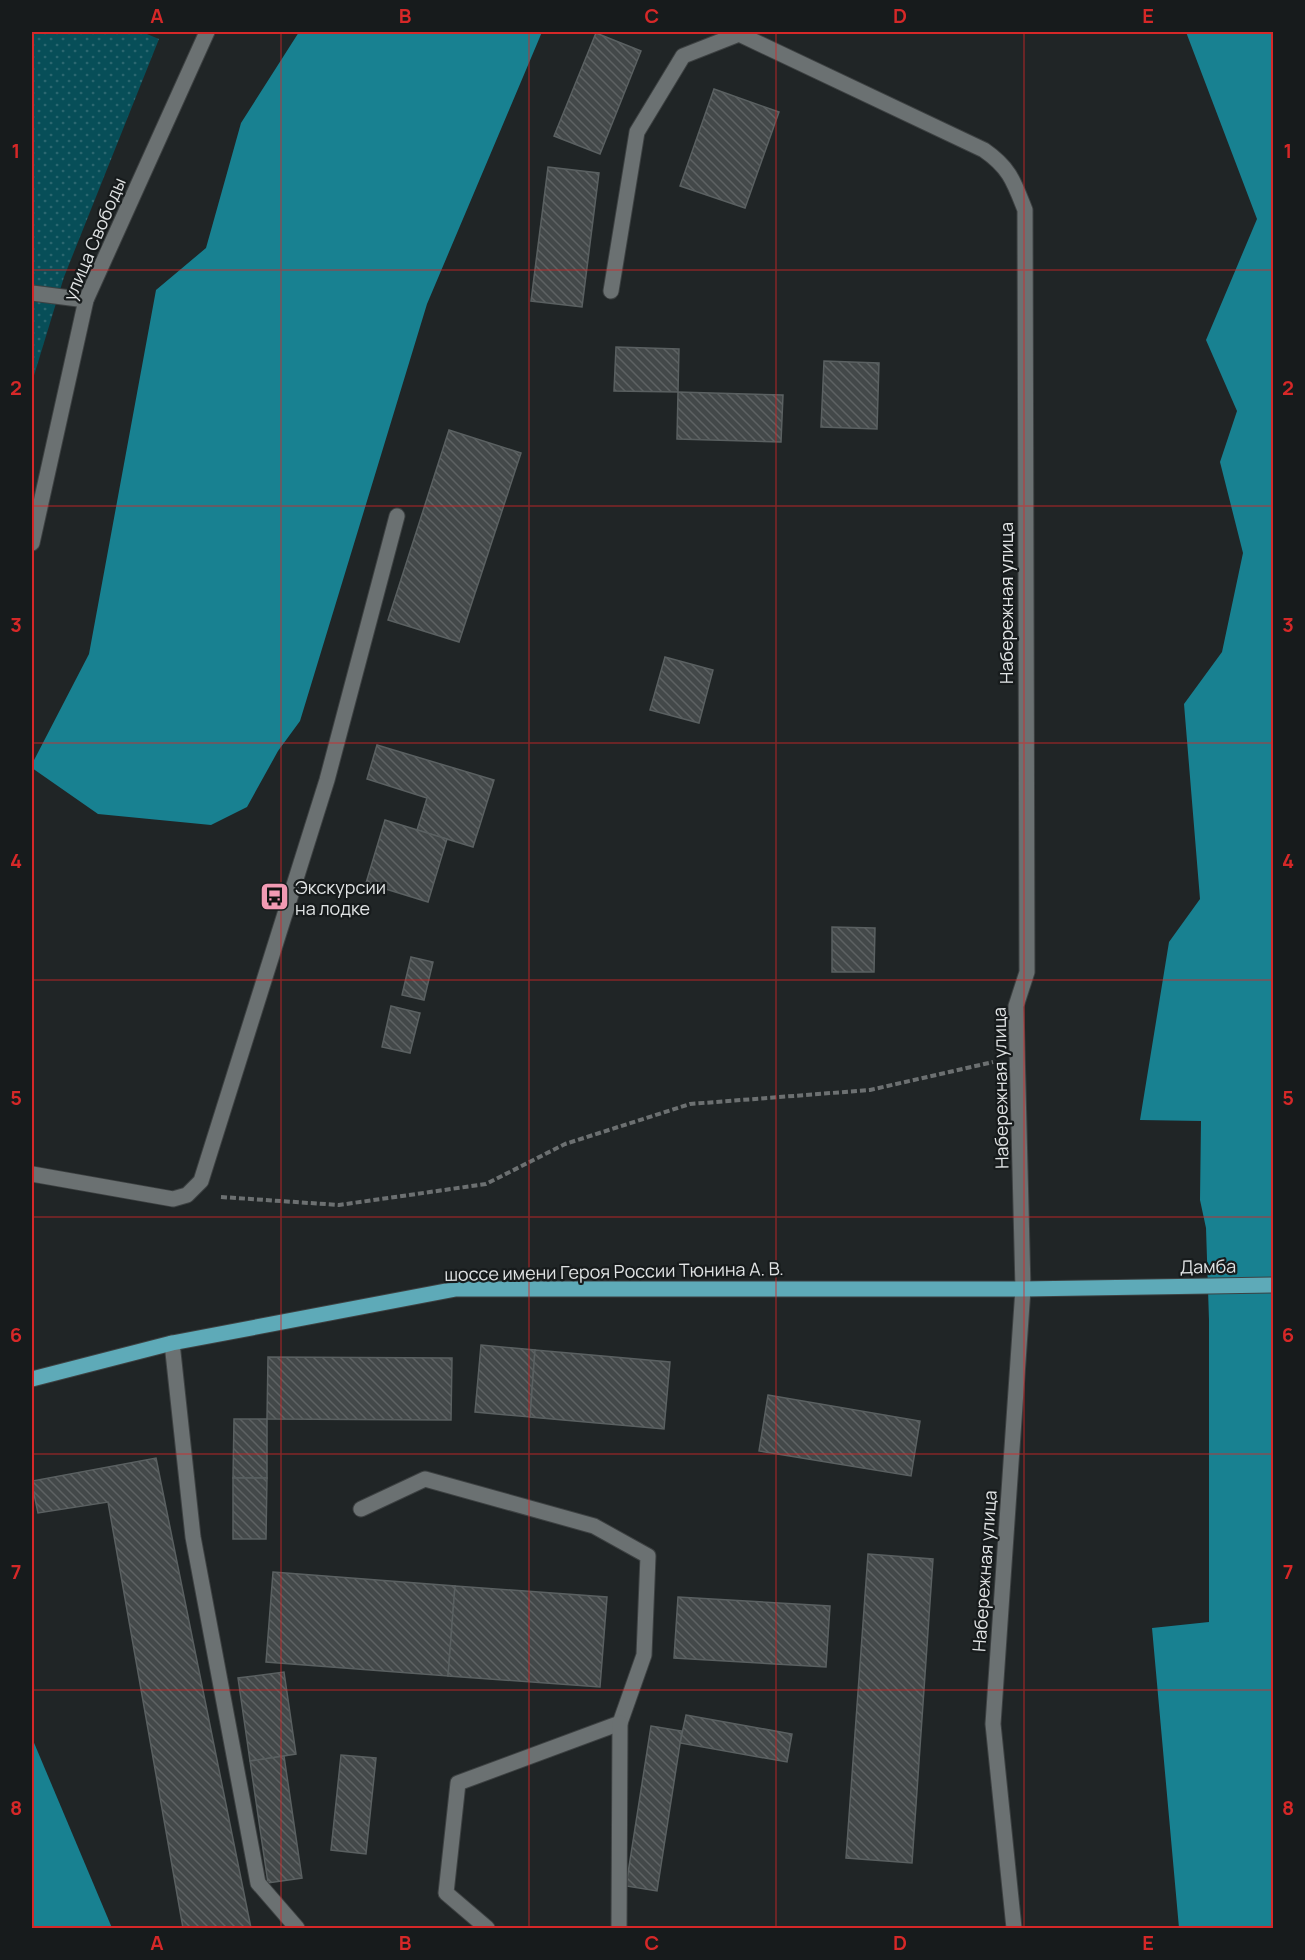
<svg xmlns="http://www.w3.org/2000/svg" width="1305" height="1960" viewBox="0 0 1305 1960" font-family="Manrope,sans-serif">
<defs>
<pattern id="garden-dots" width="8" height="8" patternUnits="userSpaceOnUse" patternTransform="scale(1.5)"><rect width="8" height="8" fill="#074e58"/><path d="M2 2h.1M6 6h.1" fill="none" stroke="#2b6770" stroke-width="1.8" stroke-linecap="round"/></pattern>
<pattern id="building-back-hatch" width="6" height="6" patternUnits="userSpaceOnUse" patternTransform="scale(1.5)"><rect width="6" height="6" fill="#434849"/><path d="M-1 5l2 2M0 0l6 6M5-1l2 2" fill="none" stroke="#5e6263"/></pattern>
</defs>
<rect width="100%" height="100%" fill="#202526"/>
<!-- garden -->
<path fill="url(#garden-dots)" d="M32,32H142L159,39L64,277L32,382Z"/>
<!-- water -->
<g fill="#188191">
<path d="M299,32H542L427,304L300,721L278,751L247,807L211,825L98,814L32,768V764L89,654L156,290L206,248L241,123Z"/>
<path d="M1186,32H1273V1928H1179L1152,1628L1209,1622V1320L1206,1228L1200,1200L1201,1121L1140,1120L1169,942L1200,899L1184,704L1222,652L1243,553L1220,462L1237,411L1206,340L1257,219Z"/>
<path d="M32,1738L112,1928H32Z"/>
</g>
<!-- building -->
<g fill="url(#building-back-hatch)" stroke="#5a6061" stroke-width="1.5">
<path d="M596,33L641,51L600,154L554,136Z"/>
<path d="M714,89L779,112L745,208L680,186Z"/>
<path d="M548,167L599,173L582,307L531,301Z"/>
<path d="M616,347L679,349L678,392L614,391Z"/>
<path d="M824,361L879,363L877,429L821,427Z"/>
<path d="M678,392L783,395L781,442L677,439Z"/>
<path d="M449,430L521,453L459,642L388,620Z"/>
<path d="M665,657L713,670L699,723L650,710Z"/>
<path d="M377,745L494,780L473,847L417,830L427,798L367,779Z"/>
<path d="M385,820L447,839L428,902L366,883Z"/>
<path d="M832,927L875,928L874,972H832Z"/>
<path d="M411,957L433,962L424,1000L402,995Z"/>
<path d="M391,1006L420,1013L410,1053L382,1047Z"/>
<path d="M481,1345L535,1350L530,1417L475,1412Z"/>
<path d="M535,1350L670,1362L664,1429L530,1417Z"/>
<path d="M268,1357L452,1358L451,1420L267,1419Z"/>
<path d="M768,1395L920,1421L911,1476L759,1451Z"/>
<path d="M234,1419H267V1478H233Z"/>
<path d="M156,1458L251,1928H183L108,1502L38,1513L32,1485V1481Z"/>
<path d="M233,1478H267L266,1539H233Z"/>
<path d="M868,1554L933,1559L912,1863L846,1858Z"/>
<path d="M273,1572L455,1586L448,1676L266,1662Z"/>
<path d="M455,1586L607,1597L600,1687L448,1676Z"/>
<path d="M678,1597L830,1606L826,1667L674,1658Z"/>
<path d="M284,1672L296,1754L250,1761L238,1678Z"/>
<path d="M686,1715L792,1734L787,1762L680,1743Z"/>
<path d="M651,1726L682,1731L657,1891L626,1886Z"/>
<path d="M341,1755L376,1758L366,1854L331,1850Z"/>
<path d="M284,1756L302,1878L268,1883L250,1761Z"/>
</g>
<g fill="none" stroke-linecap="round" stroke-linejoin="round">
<defs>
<g id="minor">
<path d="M611,291L637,132L683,56L739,34L984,150C1010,168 1014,182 1025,210L1027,972L1016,1006L1023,1289L993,1724L1014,1928"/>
<path d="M32,293L86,300"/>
<path d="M32,543L86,300L207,32"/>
<path d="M32,1174L173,1199L187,1195L201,1181L327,780L397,516"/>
<path d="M172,1343L193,1537L258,1883L297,1928"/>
<path d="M361,1509L425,1479L594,1526L648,1556L644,1655L620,1723L458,1783L446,1893L487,1928"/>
<path d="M619,1928L620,1723"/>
</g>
<path id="major" d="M32,1379L172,1343L456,1289H1023L1274,1285"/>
</defs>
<!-- minor casing -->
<use href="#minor" stroke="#3d4142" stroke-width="17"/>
<!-- major casing -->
<use href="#major" stroke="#3d4142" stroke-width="17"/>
<!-- path -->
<path stroke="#6c7071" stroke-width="4" stroke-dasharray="6 3" stroke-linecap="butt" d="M221,1197L339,1205L486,1184L565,1144L690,1104L870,1090L993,1062"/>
<!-- minor -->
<use href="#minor" stroke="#6b7172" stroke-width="15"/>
<!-- major -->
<use href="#major" stroke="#5eaab8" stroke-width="15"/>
</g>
<!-- grid -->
<path fill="none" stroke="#d62828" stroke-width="1.5" stroke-opacity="0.55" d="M281,32V1928M529,32V1928M776,32V1928M1024,32V1928M32,270H1274M32,506H1274M32,743H1274M32,980H1274M32,1217H1274M32,1454H1274M32,1690H1274"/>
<!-- icons -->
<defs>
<symbol id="bus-square" viewBox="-11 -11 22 22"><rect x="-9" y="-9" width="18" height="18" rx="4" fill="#f19ab3" stroke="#171b1c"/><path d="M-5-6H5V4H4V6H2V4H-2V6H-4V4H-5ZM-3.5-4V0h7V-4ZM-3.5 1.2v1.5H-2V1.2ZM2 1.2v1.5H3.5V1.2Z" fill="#111"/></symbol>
</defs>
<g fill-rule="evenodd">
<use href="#bus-square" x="258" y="880" width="33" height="33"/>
</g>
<g text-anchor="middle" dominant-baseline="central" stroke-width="4.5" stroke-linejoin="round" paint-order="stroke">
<!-- street labels -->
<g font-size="18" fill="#e0e3e4" stroke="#171b1c">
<text transform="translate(94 239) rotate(-67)">улица Свободы</text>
<text transform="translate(1006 603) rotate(-90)">Набережная улица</text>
<text transform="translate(1000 1088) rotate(-91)">Набережная улица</text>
<text transform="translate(1208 1266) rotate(-1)">Дамба</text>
<text transform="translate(614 1271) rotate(-1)">шоссе имени Героя России Тюнина А. В.</text>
<text transform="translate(984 1571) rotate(-86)">Набережная улица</text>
</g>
<!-- poi labels -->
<g font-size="18" fill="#e0e3e4" stroke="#171b1c" text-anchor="start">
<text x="295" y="887">Экскурсии<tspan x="295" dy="21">на лодке</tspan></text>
</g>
</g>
<!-- border -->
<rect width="1305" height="1960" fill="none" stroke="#171b1c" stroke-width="66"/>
<rect x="33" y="33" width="1239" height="1894" fill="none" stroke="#d62828" stroke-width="2"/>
<g font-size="20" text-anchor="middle" font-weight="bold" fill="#d62828">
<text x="157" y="23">A</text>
<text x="405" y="23">B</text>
<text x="652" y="23">C</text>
<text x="900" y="23">D</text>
<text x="1148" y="23">E</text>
<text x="16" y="158">1</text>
<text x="1288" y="158">1</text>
<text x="16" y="395">2</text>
<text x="1288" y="395">2</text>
<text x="16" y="632">3</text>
<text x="1288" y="632">3</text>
<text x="16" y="868">4</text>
<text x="1288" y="868">4</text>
<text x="16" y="1105">5</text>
<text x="1288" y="1105">5</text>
<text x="16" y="1342">6</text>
<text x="1288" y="1342">6</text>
<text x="16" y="1579">7</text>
<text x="1288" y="1579">7</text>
<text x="16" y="1815">8</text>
<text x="1288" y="1815">8</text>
<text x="157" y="1950">A</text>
<text x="405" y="1950">B</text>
<text x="652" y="1950">C</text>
<text x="900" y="1950">D</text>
<text x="1148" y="1950">E</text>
</g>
</svg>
